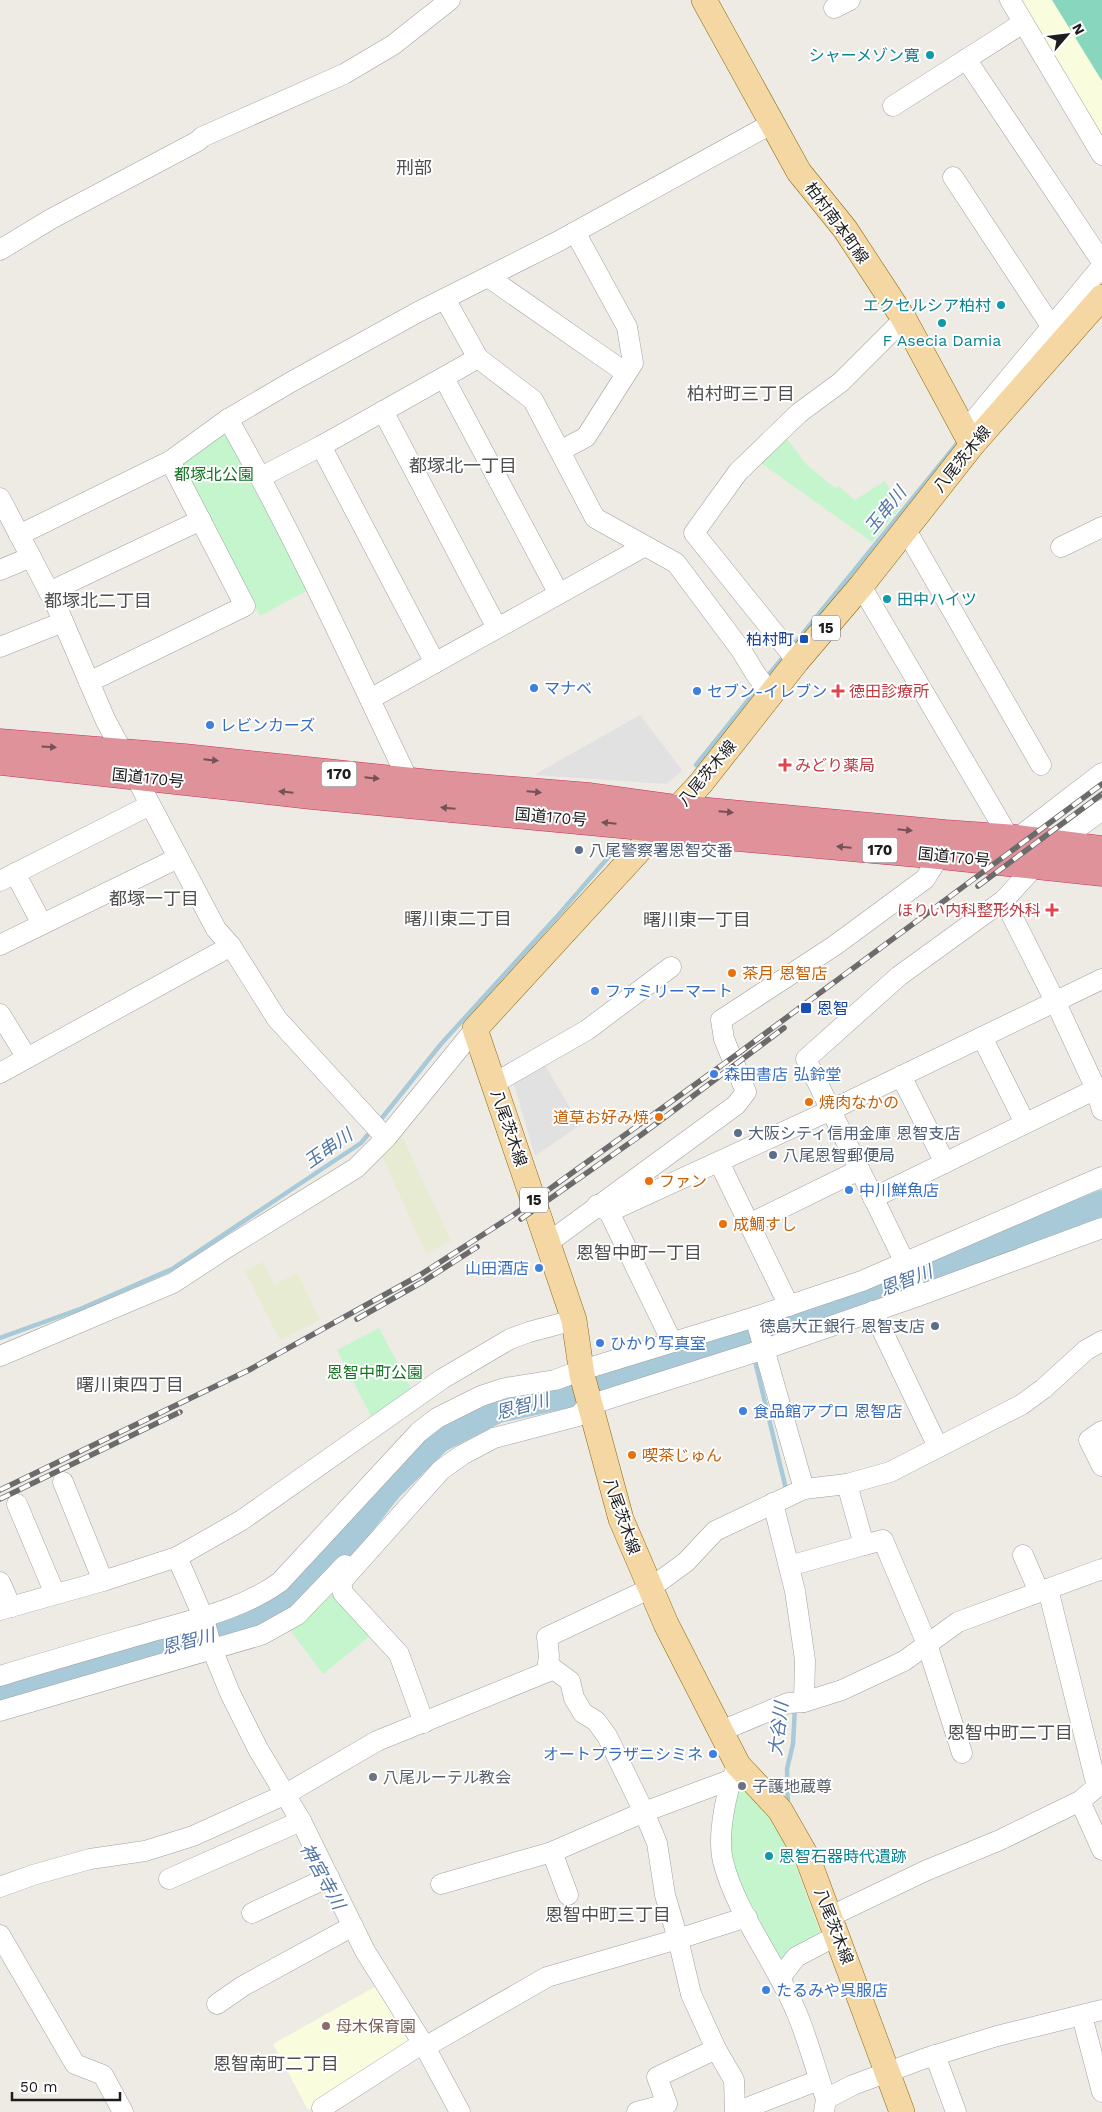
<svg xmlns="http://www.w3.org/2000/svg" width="1102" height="2112" viewBox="0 0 1102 2112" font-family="'Work Sans','Noto Sans JP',sans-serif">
<rect width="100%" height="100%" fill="#eeebe4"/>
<!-- education -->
<g fill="#fafcde">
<path d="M1019,0H1102V140Z"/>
<path d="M376,1986L409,2041L405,2051L308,2110L273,2044Z"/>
</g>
<!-- farmland -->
<g fill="#e7ebd1">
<path d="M401,1134L451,1241L426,1254L381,1153Z"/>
<path d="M263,1262L274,1285L297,1273L320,1319L280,1340L245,1271Z"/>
</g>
<!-- park -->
<g fill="#c4f5cc">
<path d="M215,434L229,437L308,590L260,616L178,468Z"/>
<path d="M784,435L806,464L835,488L839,486L855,500L885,481L900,508L872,542L758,461Z"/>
<path d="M379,1328L414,1394L371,1416L337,1350Z"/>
<path d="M328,1589L370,1636L323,1674L288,1627Z"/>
<path d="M736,1776L769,1811L790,1851L823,1940L779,1969L735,1883L728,1855Z"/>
</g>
<!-- pitch -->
<path fill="#88d6be" d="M1052,0H1102V81Z"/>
<!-- parking -->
<g fill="#e1e1e1">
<path d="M640,715L682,770L667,784L534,775Z"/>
<path d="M545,1065L580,1125L535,1156L513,1081Z"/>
</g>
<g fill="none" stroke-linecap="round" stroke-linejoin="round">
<!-- stream -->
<g stroke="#a8c9d8" stroke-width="4.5">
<path d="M792,647L960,440"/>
<path d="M766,678L785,655"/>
<path d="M696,765L758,688"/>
<path d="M378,1123L441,1044L561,912L612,853"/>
<path d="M749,1337L751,1347"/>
<path d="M0,1338L80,1309L172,1269L361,1143L371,1131"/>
<path d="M754,1357L786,1489V1492"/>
<path d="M788,1806L787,1769L793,1744L795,1707"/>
</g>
<!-- river -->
<path stroke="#a8c9d8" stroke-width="26" d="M0,1691L243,1626L292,1601L337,1555L390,1488L439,1440L498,1410L567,1395L749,1337L867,1296L1102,1203"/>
<defs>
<g id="minor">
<path d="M1010,0L1102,155"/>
<path d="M834,8L850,0"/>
<path d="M966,59L1102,262"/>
<path d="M893,106L1023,23"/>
<path d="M953,177L1051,326L1059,335"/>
<path d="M0,250L51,219L198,141L202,137L344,74L393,45L450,0"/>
<path d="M488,277L626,373"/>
<path d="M445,299L478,358L533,400L595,518L676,563L741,650L755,673L771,695"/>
<path d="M444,378L559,594"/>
<path d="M383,411L497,628"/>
<path d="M228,419C295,537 351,660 409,782"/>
<path d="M965,431L1102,266"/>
<path d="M321,446L435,663"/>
<path d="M560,451L586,437L633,363L627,327L575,232"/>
<path d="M261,477L321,446L478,358"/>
<path d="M0,498L56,605L105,719L216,929L231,946L277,1019L386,1138"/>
<path d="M906,530L1041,765"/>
<path d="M19,535L170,461L228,419L291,382L418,312L557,242L771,124"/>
<path d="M1061,547L1102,527"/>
<path d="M0,570L31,557"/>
<path d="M861,586L1010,839"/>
<path d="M49,592L201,520"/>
<path d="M0,647L63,622"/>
<path d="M797,661L694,533L738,472L799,413L841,382L904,319"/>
<path d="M89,682L245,606L170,461"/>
<path d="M370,699L645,546"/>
<path d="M1016,839L1102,773"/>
<path d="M1056,844L1102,810"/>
<path d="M15,873L42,924"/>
<path d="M0,881L150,805"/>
<path d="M1004,900L1055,1001L1096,1089L1102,1110"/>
<path d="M0,945L178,858"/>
<path d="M0,1014L27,1058"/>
<path d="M982,1037L1025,1123"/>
<path d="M0,1073L231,946"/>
<path d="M901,1076L945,1163"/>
<path d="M493,1084L587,1030L671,967"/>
<path d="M719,1162L789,1306"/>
<path d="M873,1198L1096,1089"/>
<path d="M597,1205L609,1212L831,1110L1102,979"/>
<path d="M609,1212L672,1342"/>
<path d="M749,1224L859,1170"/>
<path d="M549,1242L736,1105L746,1092L724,1039L721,1020L834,946L925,879L940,855L943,844"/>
<path d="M918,1296L907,1267L806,1059L899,976L1004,900L1036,865"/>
<path d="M873,1311L938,1447"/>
<path d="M755,1317L804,1489"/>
<path d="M0,1356L173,1283L228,1247L356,1168L386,1138L475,1029"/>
<path d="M1102,1431L1089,1440L1102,1466"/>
<path d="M63,1482L103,1581"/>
<path d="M847,1484L864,1545L883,1540L927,1644L962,1753"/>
<path d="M773,1503L795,1591L805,1660L804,1702"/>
<path d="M17,1504L55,1594"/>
<path d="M1023,1555L1039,1592"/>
<path d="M177,1557L204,1619L212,1649L230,1693L258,1749L301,1821L365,1951L425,2047L460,2112"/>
<path d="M789,1566L864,1545"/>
<path d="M0,1582L11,1607"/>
<path d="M1048,1589L1097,1787"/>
<path d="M0,1610L103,1581L177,1557L242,1520L442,1379L510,1339L529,1332L574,1320"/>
<path d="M548,1665L570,1681L574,1698L583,1713L596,1721L607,1736L644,1812L657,1843L665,1895L678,1939L691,1994L716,2049L734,2080L735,2112"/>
<path d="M0,1676C52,1660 105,1645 157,1630C199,1618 244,1608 280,1582L419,1432L437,1418L481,1396L505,1388L555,1380L582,1370L755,1317L862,1281L1102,1177"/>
<path d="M0,1711L261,1635L297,1615L345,1565"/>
<path d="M424,1723L399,1654L343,1593L341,1582L441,1470L462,1455L494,1438L578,1416L589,1405L765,1349L918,1296L1102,1228"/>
<path d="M721,1731L788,1703L804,1702L842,1690L904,1661L958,1622L1102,1569"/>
<path d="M738,1765C726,1788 717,1836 723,1861C736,1914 778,1965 798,2016C809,2043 816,2071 826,2099L824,2112"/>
<path d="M1080,1801L1102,1850"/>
<path d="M169,1879L301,1821"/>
<path d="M441,1884L552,1852"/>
<path d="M0,1887L33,1875L90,1859L145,1851L193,1836L286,1794L377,1741L547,1672L549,1656L547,1637L649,1589L686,1562L715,1531L804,1489L847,1484L890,1472L1021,1405L1043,1389L1086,1350L1102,1341"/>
<path d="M568,1895L552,1852L644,1812L730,1780"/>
<path d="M252,1913L329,1877"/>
<path d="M831,1916L925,1871L1000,1840L1080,1801L1097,1787L1102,1786"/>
<path d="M0,1935L75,2064L103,2075L123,2112"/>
<path d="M780,1978L796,1957L838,1935"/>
<path d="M217,2004L243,1986L353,1926"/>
<path d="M1082,2016L1102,2092"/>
<path d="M425,2047L547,1977L678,1939L747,1917"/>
<path d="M935,2055L956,2112"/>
<path d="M826,2099L853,2085L923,2059L997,2036L1102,2010"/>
<path d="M322,2108L423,2043"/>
<path d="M637,2112L667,2104L657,2077L716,2049"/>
<path d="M736,2112L819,2080"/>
</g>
<g id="major">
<path d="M704,0L799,172L845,229L904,319L972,445"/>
<path d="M902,2112L808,1859L780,1810L738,1765L666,1624L621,1519L582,1375L574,1320L475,1029L701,783L797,661L861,586L972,445L1102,297"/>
</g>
<g id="highway">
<path d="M0,743L184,758L431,784L590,797L677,809L945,834L1016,839L1102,850"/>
<path d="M0,761L311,795L631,825L692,833L940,855L1102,872"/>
</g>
</defs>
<!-- minor casing -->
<use href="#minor" stroke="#a1a1a1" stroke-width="21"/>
<!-- major casing -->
<use href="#major" stroke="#8a6a0c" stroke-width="26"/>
<!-- highway casing -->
<use href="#highway" stroke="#ca325b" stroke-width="29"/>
<!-- minor -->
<use href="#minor" stroke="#fff" stroke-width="20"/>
<!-- major -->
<use href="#major" stroke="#f4d7a3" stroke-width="25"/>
<!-- highway -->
<use href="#highway" stroke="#df929a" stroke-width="28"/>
<defs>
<g id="rail">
<path d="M978,886L1102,794"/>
<path d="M521,1219L641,1135L784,1028"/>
<path d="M357,1319L424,1281L477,1247"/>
<path d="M0,1490L249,1370L420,1275L512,1216L736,1055L1102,784"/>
<path d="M0,1499L180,1412"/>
</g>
</defs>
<!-- rail casing -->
<use href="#rail" stroke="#6b6b6b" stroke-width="5.5"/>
<!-- rail -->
<use href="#rail" stroke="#fff" stroke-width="4" stroke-dasharray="11" stroke-linecap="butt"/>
</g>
<!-- one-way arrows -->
<defs><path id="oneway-solid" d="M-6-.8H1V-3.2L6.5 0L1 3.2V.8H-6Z" transform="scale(1.25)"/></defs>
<g fill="#745255">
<use href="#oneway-solid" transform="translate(49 747) rotate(4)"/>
<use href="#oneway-solid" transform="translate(211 760) rotate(6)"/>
<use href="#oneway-solid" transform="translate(372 778) rotate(6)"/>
<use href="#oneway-solid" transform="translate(286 792) rotate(-174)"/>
<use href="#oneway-solid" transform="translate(534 792) rotate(5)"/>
<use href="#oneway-solid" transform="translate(448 808) rotate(-175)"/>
<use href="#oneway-solid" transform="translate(726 812) rotate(5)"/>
<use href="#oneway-solid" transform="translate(609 823) rotate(-174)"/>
<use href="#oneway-solid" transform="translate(905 830) rotate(6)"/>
<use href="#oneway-solid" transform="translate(844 847) rotate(-175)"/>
</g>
<!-- markers -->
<g fill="#0f9aa8" stroke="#fff" stroke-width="2">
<circle cx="930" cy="55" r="5"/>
<circle cx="1001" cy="305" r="5"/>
<circle cx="942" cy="323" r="5"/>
<circle cx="887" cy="599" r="5"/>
<circle cx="769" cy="1856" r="5"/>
</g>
<g fill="#1a4fb4" stroke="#fff" stroke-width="2">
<rect x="799" y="634" width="10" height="10" rx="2.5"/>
<rect x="800" y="1002" width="12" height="12" rx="2.5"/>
</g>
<g fill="#3f7fe0" stroke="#fff" stroke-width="2">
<circle cx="534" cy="688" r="5"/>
<circle cx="697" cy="691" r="5"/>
<circle cx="210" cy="725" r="5"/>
<circle cx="595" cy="991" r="5"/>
<circle cx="714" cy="1074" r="5"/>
<circle cx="849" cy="1190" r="5"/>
<circle cx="539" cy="1268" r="5"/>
<circle cx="600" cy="1343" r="5"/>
<circle cx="743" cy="1411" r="5"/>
<circle cx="713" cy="1754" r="5"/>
<circle cx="766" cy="1990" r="5"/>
</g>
<g fill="#e0444e" stroke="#fff" stroke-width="2">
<path d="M835.5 683.5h5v5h5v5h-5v5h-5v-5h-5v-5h5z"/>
<path d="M782.5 757.5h5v5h5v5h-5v5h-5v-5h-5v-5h5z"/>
<path d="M1049.5 902.5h5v5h5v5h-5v5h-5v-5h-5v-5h5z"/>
</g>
<g fill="#5c6f8a" stroke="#fff" stroke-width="2">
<circle cx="579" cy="850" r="5"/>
<circle cx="738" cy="1133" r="5"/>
<circle cx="773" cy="1155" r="5"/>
<circle cx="935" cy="1326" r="5"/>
</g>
<g fill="#e8710a" stroke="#fff" stroke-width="2">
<circle cx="732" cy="973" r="5"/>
<circle cx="809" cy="1102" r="5"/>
<circle cx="659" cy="1117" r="5"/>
<circle cx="649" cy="1181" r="5"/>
<circle cx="723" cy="1224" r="5"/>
<circle cx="632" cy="1455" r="5"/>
</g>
<g fill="#6b7280" stroke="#fff" stroke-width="2">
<circle cx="373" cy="1777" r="5"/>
<circle cx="742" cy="1786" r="5"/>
</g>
<circle fill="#8d6e63" stroke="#fff" stroke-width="2" cx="326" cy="2026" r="5"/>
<g text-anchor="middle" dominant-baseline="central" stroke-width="4" stroke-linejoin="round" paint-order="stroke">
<!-- shield labels -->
<g fill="#fff" stroke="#616161" stroke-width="1">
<rect x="812" y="615.5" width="28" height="25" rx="4"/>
<rect x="321.5" y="761.5" width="35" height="25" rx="4"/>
<rect x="862.5" y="837.5" width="35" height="25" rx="4"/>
<rect x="520" y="1187.5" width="28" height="25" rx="4"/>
</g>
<g font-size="15" font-weight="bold" fill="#1d1d1d">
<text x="826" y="628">15</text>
<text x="339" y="774">170</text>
<text x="880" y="850">170</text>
<text x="534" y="1200">15</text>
</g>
<!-- culture labels -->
<g font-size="16" fill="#0d838f" stroke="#fff" text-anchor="end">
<text x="920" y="55">シャーメゾン寛</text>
<text x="991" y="305">エクセルシア柏村</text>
<text x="942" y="340" text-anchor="middle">F Asecia Damia</text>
<text x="897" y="599" text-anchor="start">田中ハイツ</text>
<text x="779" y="1856" text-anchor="start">恩智石器時代遺跡</text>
</g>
<!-- street labels -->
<g font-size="16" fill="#1d1d1d" stroke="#fff">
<text transform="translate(837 223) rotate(54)">柏村南本町線</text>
<text transform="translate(962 459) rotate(-51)">八尾茨木線</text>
<text transform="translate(707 773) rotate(-50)">八尾茨木線</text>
<text transform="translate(148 778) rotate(6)">国道170号</text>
<text transform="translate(551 817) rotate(5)">国道170号</text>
<text transform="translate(954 857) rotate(6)">国道170号</text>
<text transform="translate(509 1128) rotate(71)">八尾茨木線</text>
<text transform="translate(622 1516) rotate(71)">八尾茨木線</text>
<text transform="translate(834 1926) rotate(69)">八尾茨木線</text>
</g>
<!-- park labels -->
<g font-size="16" fill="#147223" stroke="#fff">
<text x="214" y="474">都塚北公園</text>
<text x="375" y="1372">恩智中町公園</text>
</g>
<!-- transit labels -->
<g font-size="16" fill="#164399" stroke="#fff" text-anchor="end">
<text x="794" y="639">柏村町</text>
<text x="817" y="1008" text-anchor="start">恩智</text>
</g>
<!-- shop labels -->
<g font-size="16" fill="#366cbe" stroke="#fff" text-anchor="start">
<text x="544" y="688">マナベ</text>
<text x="707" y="691">セブン-イレブン</text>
<text x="220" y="725">レビンカーズ</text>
<text x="605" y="991">ファミリーマート</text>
<text x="724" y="1074">森田書店 弘鈴堂</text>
<text x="859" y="1190">中川鮮魚店</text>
<text x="529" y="1268" text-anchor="end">山田酒店</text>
<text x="610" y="1343">ひかり写真室</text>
<text x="753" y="1411">食品館アプロ 恩智店</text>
<text x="703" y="1754" text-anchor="end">オートプラザニシミネ</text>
<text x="776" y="1990">たるみや呉服店</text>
</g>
<!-- health labels -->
<g font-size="16" fill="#be3a42" stroke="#fff" text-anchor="start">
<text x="849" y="691">徳田診療所</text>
<text x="795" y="765">みどり薬局</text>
<text x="1041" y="910" text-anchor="end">ほりい内科整形外科</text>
</g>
<!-- service labels -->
<g font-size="16" fill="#4e5e75" stroke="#fff" text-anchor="start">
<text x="589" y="850">八尾警察署恩智交番</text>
<text x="748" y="1133">大阪シティ信用金庫 恩智支店</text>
<text x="783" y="1155">八尾恩智郵便局</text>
<text x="925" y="1326" text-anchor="end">徳島大正銀行 恩智支店</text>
</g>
<!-- food labels -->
<g font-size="16" fill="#c56008" stroke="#fff" text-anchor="start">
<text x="742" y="973">茶月 恩智店</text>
<text x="819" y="1102">焼肉なかの</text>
<text x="649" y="1117" text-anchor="end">道草お好み焼</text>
<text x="659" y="1181">ファン</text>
<text x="733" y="1224">成鯛すし</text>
<text x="642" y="1455">喫茶じゅん</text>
</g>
<!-- worship labels -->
<g font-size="16" fill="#5b616d" stroke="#fff" text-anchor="start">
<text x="383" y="1777">八尾ルーテル教会</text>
<text x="752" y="1786">子護地蔵尊</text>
</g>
<!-- education labels -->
<g font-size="16" fill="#785e54" stroke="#fff" text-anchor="start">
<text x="336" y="2026">母木保育園</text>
</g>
<!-- neighbourhood labels -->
<g font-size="18" fill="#505050" stroke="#fff">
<text x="414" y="167">刑部</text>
<text x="741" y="393">柏村町三丁目</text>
<text x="463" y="465">都塚北一丁目</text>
<text x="98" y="600">都塚北二丁目</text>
<text x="154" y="898">都塚一丁目</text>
<text x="458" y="918">曙川東二丁目</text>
<text x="697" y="919">曙川東一丁目</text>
<text x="639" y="1252">恩智中町一丁目</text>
<text x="130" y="1384">曙川東四丁目</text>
<text x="1010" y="1732">恩智中町二丁目</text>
<text x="608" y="1914">恩智中町三丁目</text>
<text x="276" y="2063">恩智南町二丁目</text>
</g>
<!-- water labels -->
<g font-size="18" font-style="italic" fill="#5275a5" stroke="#fff">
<text transform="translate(885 510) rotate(-51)">玉串川</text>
<text transform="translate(328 1148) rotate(-35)">玉串川</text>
<text transform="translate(906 1280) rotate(-21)">恩智川</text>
<text transform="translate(522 1406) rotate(-15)">恩智川</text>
<text transform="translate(188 1641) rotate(-15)">恩智川</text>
<text transform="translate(778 1729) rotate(-83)">大谷川</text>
<text transform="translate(323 1876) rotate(61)">神宮寺川</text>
</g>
</g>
<!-- north arrow -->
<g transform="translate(1067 35) rotate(62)" stroke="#ffffff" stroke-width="4" paint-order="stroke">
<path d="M0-4L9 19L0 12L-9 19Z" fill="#1d1d1d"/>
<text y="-8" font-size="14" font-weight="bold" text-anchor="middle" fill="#1d1d1d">N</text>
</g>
<!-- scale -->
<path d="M12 2092v8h108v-8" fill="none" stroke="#1d1d1d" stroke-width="2.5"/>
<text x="20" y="2092" font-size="15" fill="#1d1d1d" stroke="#ffffff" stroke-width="4" paint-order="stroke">50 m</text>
</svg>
